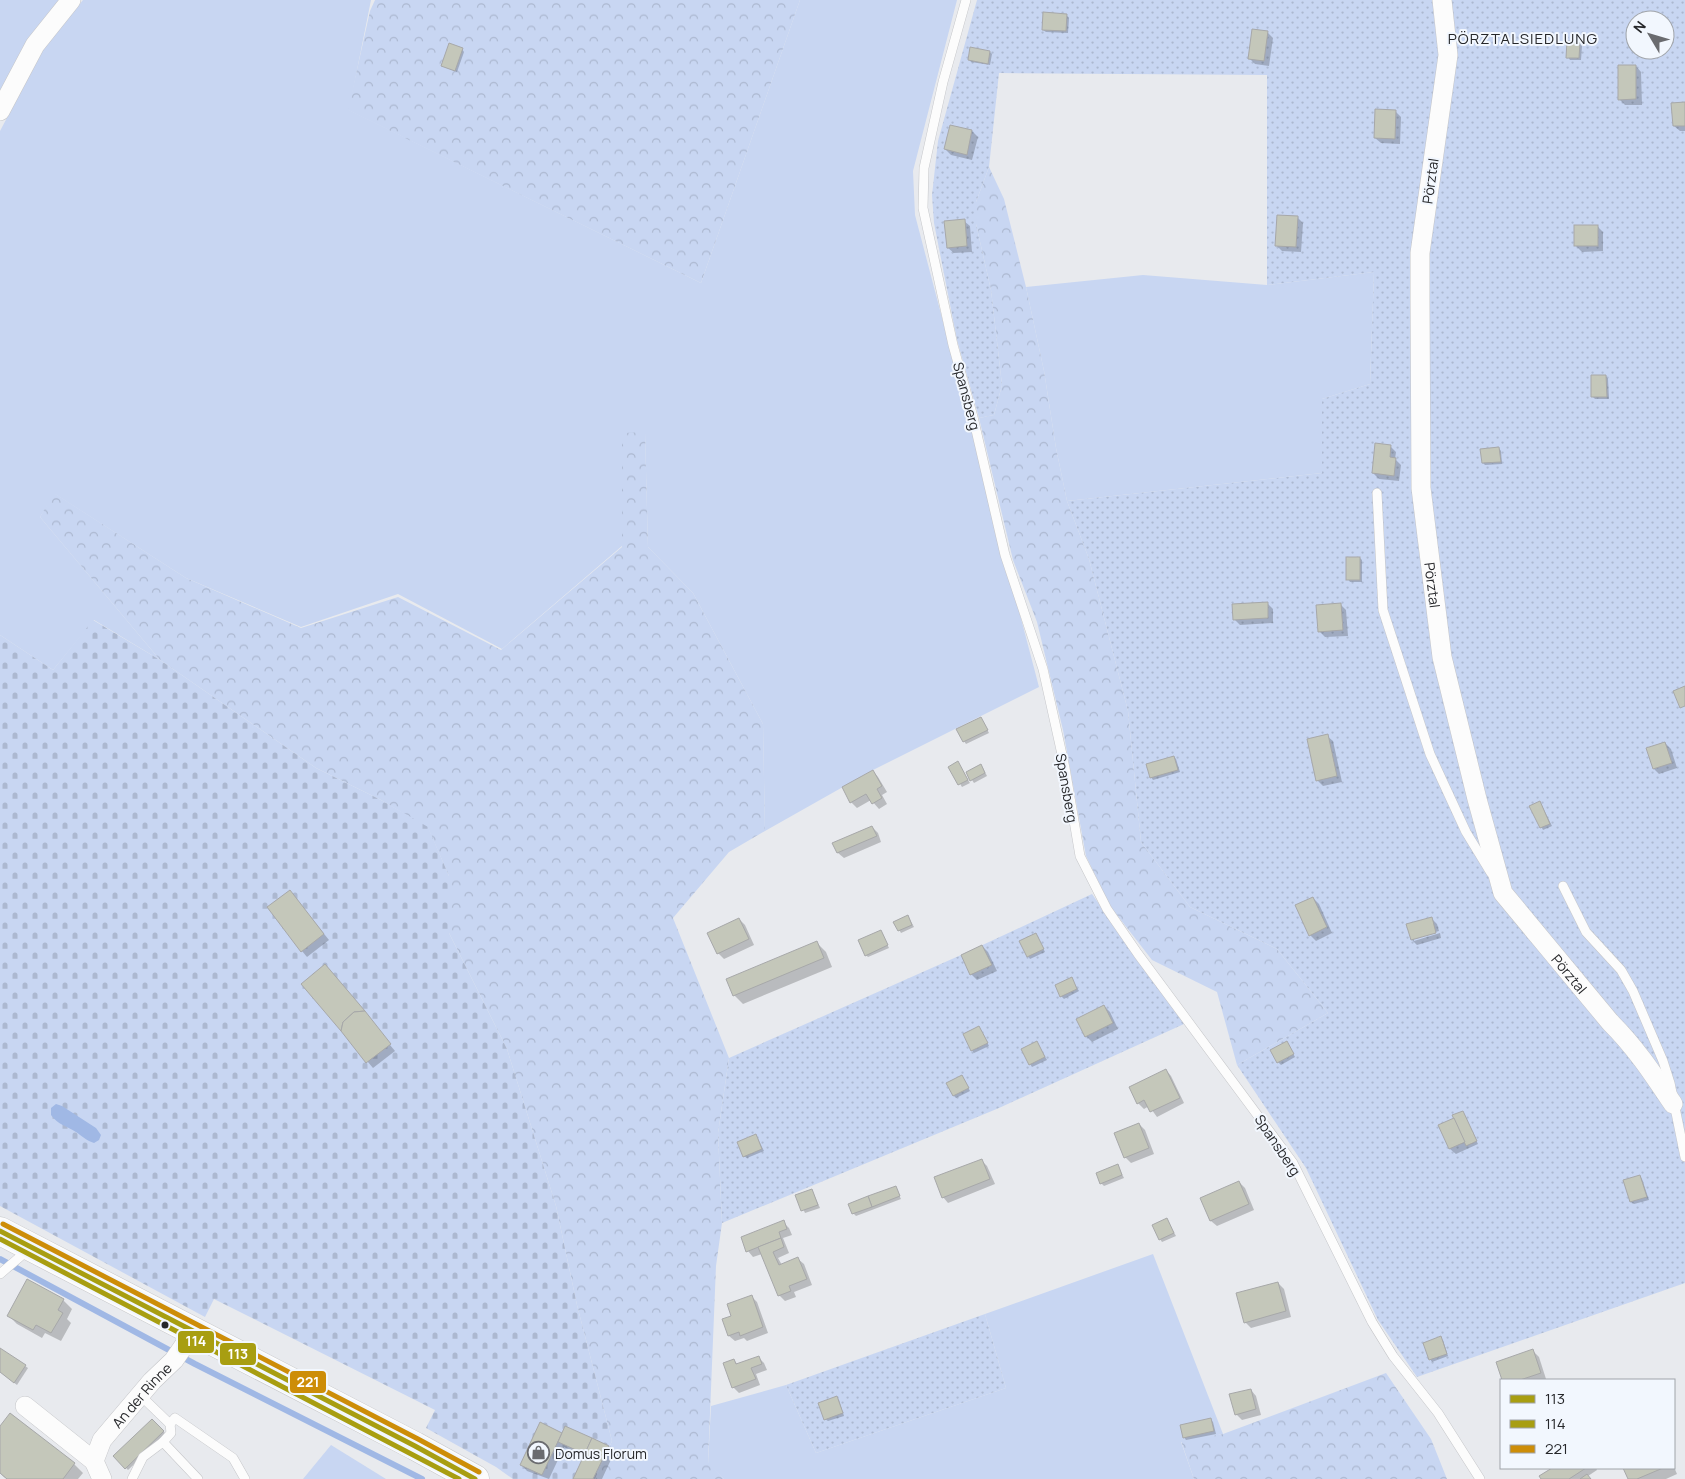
<svg xmlns="http://www.w3.org/2000/svg" width="1685" height="1479" viewBox="0 0 1685 1479" font-family="Manrope,sans-serif">
<defs>
<pattern id="forest-crowns" width="20" height="18" patternUnits="userSpaceOnUse" patternTransform="scale(1.25)"><rect width="20" height="18" fill="#c8d6f2"/><path d="M2 6a3 3 0 1 1 6 0M12 15a3 3 0 1 1 6 0" fill="none" stroke="#acb8d0"/></pattern>
<pattern id="cemetery-stones" width="16" height="16" patternUnits="userSpaceOnUse" patternTransform="scale(1.25)"><rect width="16" height="16" fill="#c8d6f2"/><path d="M2 7V4a2 2 0 0 1 4 0v3zM10 15v-3a2 2 0 0 1 4 0v3z" fill="#acb8d0"/></pattern>
<pattern id="garden-dots" width="8" height="8" patternUnits="userSpaceOnUse" patternTransform="scale(1.25)"><rect width="8" height="8" fill="#c8d6f2"/><path d="M2 2h.1M6 6h.1" fill="none" stroke="#acb8d0" stroke-width="1.8" stroke-linecap="round"/></pattern>
</defs>
<rect width="100%" height="100%" fill="#e8eaee"/>
<!-- grass -->
<g fill="#c8d6f2">
<path d="M0,0H64L0,99Z"/>
<path d="M83,0H371L349,110L701,283L800,0H957L913,171L915,215L1039,687L873,770L765,831L763,724L693,593L648,547L645,433H622V546L502,649L398,594L301,627L186,578L55,494L40,517L160,660L94,620L53,670L0,635V131L43,50Z"/>
<path d="M1374,272L1370,384L1322,399V473L1067,501L1056,448L1044,371L1026,287L1143,275L1267,285Z"/>
<path d="M1153,1254L1223,1434L1181,1442L1194,1479H724L708,1464L711,1406L786,1385L816,1453L1006,1388L985,1314Z"/>
<path d="M331,1445L386,1479H303Z"/>
</g>
<!-- forest -->
<g fill="url(#forest-crowns)">
<path d="M375,0H800L701,283L348,110L370,11Z"/>
<path d="M989,167L1004,199L1026,287L1044,371L1056,448L1067,501L1089,559L1128,711L1141,842L1190,907L1277,949L1328,1013L1237,1065L1217,992L1152,960L1110,906L1086,856L1063,730L1037,622L1013,560L979,418L994,415L1002,385L991,290L976,224V202Z"/>
<path d="M645,432L648,547L693,593L763,724L765,831L729,852L673,918L729,1058L718,1133L722,1223L716,1266L708,1463L724,1479H595L612,1441L577,1305L556,1206L507,1049L449,933V876L428,828L381,800L316,768L160,660L40,517L54,493L186,578L301,628L398,597L501,650L622,547V433Z"/>
<path d="M1386,1373L1431,1439L1447,1479H1194L1181,1441L1223,1434Z"/>
</g>
<!-- cemetery -->
<path fill="url(#cemetery-stones)" d="M93,620L160,660L316,768L381,800L428,827L449,876V933L507,1049L556,1206L577,1305L612,1441L595,1479H513L496,1467L426,1428L435,1410L214,1299L205,1317L0,1206V635L53,670Z"/>
<!-- garden -->
<g fill="url(#garden-dots)" fill-rule="evenodd">
<path d="M977,0H1685V1283L1417,1377L1378,1320L1306,1168L1237,1065L1328,1013L1277,949L1190,907L1141,842L1128,711L1089,559L1067,501L1322,473V399L1370,384L1374,272L1267,285V75L999,73L989,167L976,202V224L991,290L1002,385L994,415L979,418L957,340L934,223L932,195L938,141ZM1635,20H1665V50H1635Z"/>
<path d="M1092,894L1184,1024L999,1108L722,1223L718,1133L729,1058L961,955Z"/>
<path d="M985,1314L1006,1388L816,1453L786,1385Z"/>
</g>
<!-- water -->
<path fill="#a0b8e5" d="M56,1104L62,1106L96,1128L101,1135L99,1140L94,1143C87,1141 82,1136 76,1132C67,1126 58,1125 51,1115V1108Z"/>
<!-- shadow -->
<g fill="#0003">
<path d="M1066,15L1069,18L1068,33L1046,32L1043,30Z"/>
<path d="M1267,32L1273,38L1269,66L1255,64L1249,58Z"/>
<path d="M1579,43L1582,46L1581,60H1570L1568,57Z"/>
<path d="M462,49L464,52L457,72L443,66Z"/>
<path d="M990,52L992,54L990,65L971,62L969,59Z"/>
<path d="M1636,66L1641,72L1642,105H1625L1619,99Z"/>
<path d="M1685,104V131H1680L1674,126Z"/>
<path d="M1395,111L1401,117L1400,144L1381,143L1375,138Z"/>
<path d="M951,126L972,131L978,137L972,160L951,155L945,149Z"/>
<path d="M1297,217L1303,223L1301,252L1282,251L1276,245Z"/>
<path d="M964,221L970,226L972,252L954,253L948,248Z"/>
<path d="M1597,226L1603,232V251L1582,252L1576,246Z"/>
<path d="M1606,376L1608,379L1609,399H1595L1593,397Z"/>
<path d="M1390,446L1396,452L1395,459L1401,465L1399,481L1379,479L1373,473Z"/>
<path d="M1499,448L1501,451L1502,464L1485,465L1483,463Z"/>
<path d="M1360,558L1362,560V582H1350L1348,579Z"/>
<path d="M1267,603L1273,609V623L1240,625L1234,619Z"/>
<path d="M1340,604L1346,610L1348,636L1325,637L1319,631Z"/>
<path d="M981,718L989,733L966,744L964,741Z"/>
<path d="M1327,736L1333,741L1342,782L1323,786L1317,780Z"/>
<path d="M1665,743L1671,749L1677,768L1659,774L1654,769Z"/>
<path d="M1174,757L1176,759L1180,772L1153,780L1151,777Z"/>
<path d="M958,763L970,783L962,787L950,767Z"/>
<path d="M983,768L987,776L974,783L972,780Z"/>
<path d="M873,771L878,777L887,792L882,795L887,804L879,809L871,800L857,808L851,802Z"/>
<path d="M1540,802L1552,826L1543,830L1531,806Z"/>
<path d="M872,827L878,833L881,842L844,858L838,853L834,844Z"/>
<path d="M290,892L329,940L307,957L302,951Z"/>
<path d="M1313,898L1319,904L1332,933L1316,941L1310,935Z"/>
<path d="M908,916L914,927L901,933L895,922Z"/>
<path d="M1431,918L1437,924L1439,931L1414,938V941L1440,933L1441,938L1417,945L1412,940Z"/>
<path d="M739,919L745,925L754,945L724,959L718,953Z"/>
<path d="M880,931L889,948L868,957L866,955Z"/>
<path d="M1036,934L1045,952L1030,959L1028,956Z"/>
<path d="M817,943L826,952L832,967L743,1004L734,995Z"/>
<path d="M982,946L988,952L997,971L977,980L971,974Z"/>
<path d="M330,972L395,1051L373,1068L303,985Z"/>
<path d="M1071,978L1079,991L1064,999L1061,996Z"/>
<path d="M1104,1006L1110,1012L1118,1029L1092,1042L1086,1036Z"/>
<path d="M979,1027L989,1046L974,1053L972,1050Z"/>
<path d="M1287,1042L1295,1057L1281,1065L1278,1062Z"/>
<path d="M1037,1043L1047,1060L1032,1067L1030,1064Z"/>
<path d="M1166,1070L1171,1076L1184,1103L1157,1117L1149,1106L1144,1109L1138,1103Z"/>
<path d="M962,1076L970,1091L956,1098L954,1096Z"/>
<path d="M1462,1112L1478,1144L1456,1154L1450,1149L1440,1126L1453,1119Z"/>
<path d="M1139,1124L1145,1130L1154,1154L1131,1163L1125,1157Z"/>
<path d="M756,1135L764,1151L747,1158L744,1156Z"/>
<path d="M981,1160L987,1166L995,1184L948,1203L943,1197Z"/>
<path d="M1118,1166L1124,1178L1104,1186L1101,1183Z"/>
<path d="M1640,1176L1642,1179L1649,1200L1634,1204L1631,1202Z"/>
<path d="M1239,1182L1245,1188L1254,1210L1217,1226L1211,1221L1202,1198Z"/>
<path d="M895,1187L901,1199L856,1216L853,1213Z"/>
<path d="M812,1190L820,1208L805,1213L797,1196Z"/>
<path d="M1167,1220L1176,1236L1162,1242L1160,1239Z"/>
<path d="M783,1222L789,1228L792,1235L783,1238L789,1253L778,1258L782,1265L798,1259L804,1264L812,1285L794,1292L796,1297L785,1301L779,1295L762,1254L753,1257L748,1251Z"/>
<path d="M1278,1283L1284,1289L1291,1317L1251,1328L1245,1322Z"/>
<path d="M751,1296L757,1302L768,1333L747,1341L744,1338L735,1341L729,1336Z"/>
<path d="M63,1300L72,1309L67,1319L71,1323L61,1341L45,1333L42,1338L17,1324L8,1315Z"/>
<path d="M1440,1338L1443,1340L1448,1356L1432,1362L1430,1359Z"/>
<path d="M0,1349L28,1368L17,1385L0,1372Z"/>
<path d="M1533,1351L1539,1357L1546,1379L1503,1380L1497,1363Z"/>
<path d="M758,1357L764,1363L767,1370L756,1374L760,1385L739,1393L734,1388L724,1364L734,1360L738,1365Z"/>
<path d="M1251,1390L1256,1396L1261,1415L1242,1420L1236,1414Z"/>
<path d="M836,1398L839,1400L844,1416L828,1421L825,1419Z"/>
<path d="M11,1414L74,1464L83,1473L78,1479H7L4,1477L0,1473V1428Z"/>
<path d="M152,1420L166,1434L128,1470L115,1456Z"/>
<path d="M1211,1420L1213,1422L1216,1434L1186,1440L1184,1437Z"/>
<path d="M541,1424L563,1434L608,1447L614,1453L602,1479H575L585,1457L564,1447L549,1479L527,1471L522,1465Z"/>
<path d="M1674,1467L1677,1474L1666,1479H1629L1624,1468Z"/>
<path d="M1552,1468H1596L1597,1470L1588,1476L1590,1479H1543L1553,1469Z"/>
</g>
<g fill="none" stroke-linecap="round" stroke-linejoin="round">
<!-- stream -->
<path stroke="#a0b8e5" stroke-width="6" d="M0,1259L195,1364L422,1479"/>
</g>
<!-- building -->
<g fill="#c4c7ba" stroke="#a7a8a9">
<path d="M1043,12L1067,14L1066,31L1042,30Z"/>
<path d="M1252,29L1268,31L1264,61L1248,59Z"/>
<path d="M1567,41L1580,42L1579,58H1566Z"/>
<path d="M449,43L463,48L455,71L441,66Z"/>
<path d="M970,47L990,51L988,64L968,60Z"/>
<path d="M1618,65H1636V99L1618,100Z"/>
<path d="M1685,102V126H1673L1671,103Z"/>
<path d="M1375,109L1396,110L1395,139L1374,138Z"/>
<path d="M950,125L972,130L967,155L944,149Z"/>
<path d="M1277,215L1298,216L1296,247L1275,246Z"/>
<path d="M965,219L967,246L947,248L944,221Z"/>
<rect x="1574" y="225" width="24" height="21"/>
<path d="M1591,375H1606L1607,397H1591Z"/>
<path d="M1375,443L1391,445L1390,457L1396,458L1394,476L1372,473Z"/>
<path d="M1499,447L1501,462L1482,463L1480,449Z"/>
<rect x="1346" y="557" width="14" height="23"/>
<path d="M1268,602V618L1233,620L1232,604Z"/>
<path d="M1341,603L1343,630L1318,632L1316,605Z"/>
<path d="M1685,686V706L1680,708L1673,691Z"/>
<path d="M981,717L988,730L963,742L956,729Z"/>
<path d="M1328,734L1337,776L1316,781L1307,739Z"/>
<path d="M1665,742L1672,763L1653,769L1646,748Z"/>
<path d="M1174,756L1178,770L1150,778L1146,764Z"/>
<path d="M958,761L968,780L958,785L948,767Z"/>
<path d="M981,764L985,773L970,781L966,772Z"/>
<path d="M873,770L882,786L877,789L882,798L872,804L866,794L850,803L842,787Z"/>
<path d="M1540,801L1550,824L1540,828L1529,806Z"/>
<path d="M872,826L877,836L837,853L832,843Z"/>
<path d="M290,890L324,934L301,952L267,907Z"/>
<path d="M1313,897L1327,927L1309,936L1295,905Z"/>
<path d="M908,915L912,925L898,931L893,922Z"/>
<path d="M1432,917L1436,933L1411,940L1406,924Z"/>
<path d="M739,918L749,939L717,954L707,933Z"/>
<path d="M881,930L888,945L865,956L858,940Z"/>
<path d="M1036,933L1044,949L1027,957L1019,941Z"/>
<path d="M817,941L824,958L733,996L726,979Z"/>
<path d="M982,945L992,965L970,975L961,955Z"/>
<path d="M325,964L365,1011L354,1012L343,1022L341,1031L301,984Z"/>
<path d="M1072,977L1077,989L1060,997L1055,985Z"/>
<path d="M1104,1005L1113,1023L1085,1037L1076,1019Z"/>
<path d="M365,1011L391,1044L366,1063L341,1031L343,1022L354,1012Z"/>
<path d="M979,1026L988,1043L971,1051L963,1034Z"/>
<path d="M1037,1041L1045,1057L1029,1065L1021,1049Z"/>
<path d="M1287,1041L1294,1054L1277,1063L1270,1050Z"/>
<path d="M1166,1069L1180,1098L1150,1112L1144,1100L1137,1104L1129,1087Z"/>
<path d="M962,1075L969,1088L953,1096L946,1083Z"/>
<path d="M1463,1111L1477,1141L1466,1146L1452,1115Z"/>
<path d="M1454,1118L1465,1142L1449,1149L1438,1125Z"/>
<path d="M1139,1123L1149,1148L1124,1158L1114,1133Z"/>
<path d="M756,1134L762,1149L743,1157L737,1142Z"/>
<path d="M982,1159L990,1179L942,1198L934,1177Z"/>
<path d="M1118,1164L1122,1175L1100,1184L1096,1173Z"/>
<path d="M1640,1175L1647,1197L1630,1202L1623,1180Z"/>
<path d="M1239,1181L1249,1204L1210,1221L1200,1198Z"/>
<path d="M896,1186L900,1196L872,1207L868,1196Z"/>
<path d="M812,1189L818,1205L801,1211L795,1195Z"/>
<path d="M868,1196L872,1207L852,1214L848,1204Z"/>
<path d="M1167,1218L1174,1233L1159,1240L1152,1225Z"/>
<path d="M784,1220L787,1229L779,1232L781,1238L746,1252L741,1237Z"/>
<path d="M781,1238L784,1247L773,1252L779,1265L798,1257L807,1279L789,1286L791,1291L778,1296L758,1247Z"/>
<path d="M27,1279L64,1299L58,1310L63,1313L51,1333L36,1325L33,1330L7,1316Z"/>
<path d="M1278,1282L1286,1311L1244,1323L1236,1293Z"/>
<path d="M752,1295L763,1327L740,1336L739,1332L728,1336L722,1319L731,1316L727,1304Z"/>
<path d="M1441,1336L1447,1354L1429,1360L1423,1343Z"/>
<path d="M0,1348L26,1365L14,1383L0,1372Z"/>
<path d="M1533,1349L1541,1373L1520,1380H1502L1496,1362Z"/>
<path d="M759,1356L762,1364L751,1368L756,1379L732,1388L723,1363L734,1359L736,1364Z"/>
<path d="M1251,1389L1256,1409L1235,1415L1229,1394Z"/>
<path d="M837,1396L843,1413L824,1420L818,1403Z"/>
<path d="M10,1413L75,1463L63,1479H7L0,1473V1426Z"/>
<path d="M1211,1418L1214,1431L1183,1438L1180,1425Z"/>
<path d="M152,1419L164,1431L125,1469L113,1456Z"/>
<path d="M540,1422L562,1433L542,1475L520,1465Z"/>
<path d="M565,1426L592,1438L585,1454L558,1442Z"/>
<path d="M592,1438L609,1446L593,1479H573Z"/>
<path d="M1552,1468H1586L1569,1479H1541L1539,1476Z"/>
<path d="M1623,1468H1663L1637,1479H1628Z"/>
<path d="M1587,1474L1591,1479H1580Z"/>
</g>
<g fill="none" stroke-linecap="round" stroke-linejoin="round">
<defs>
<g id="lane">
<path d="M966,0L943,82L924,168L923,208L953,345L973,417L1005,555L1043,669L1065,768L1080,856L1107,909L1138,954L1293,1163L1372,1322L1393,1356L1438,1413L1480,1479"/>
<path d="M1377,493L1383,610L1430,754L1466,832L1491,873"/>
<path d="M1563,886L1586,932L1621,970L1633,991L1663,1061L1670,1083L1685,1157"/>
<path d="M0,1274L29,1249"/>
<path d="M140,1395L170,1424L175,1418L233,1458L245,1479"/>
<path d="M163,1442L171,1433L170,1424"/>
<path d="M132,1479L143,1457L163,1442L198,1479"/>
</g>
<g id="street">
<path id="s1" d="M1442,0L1448,55L1420,253V298L1421,488L1442,657L1477,799L1503,893L1610,1022C1636,1048 1653,1074 1673,1104"/>
<path d="M0,111L35,45L71,0"/>
<path d="M25,1406L94,1461"/>
<path id="s2" d="M102,1479L94,1461L102,1440L152,1381L174,1360L194,1331"/>
</g>
<path id="primary" d="M0,1231L415,1446L475,1479"/>
</defs>
<!-- lane casing -->
<use href="#lane" stroke="#c5c6c9" stroke-width="10"/>
<!-- street casing -->
<use href="#street" stroke="#c5c6c9" stroke-width="20"/>
<!-- primary casing -->
<use href="#primary" stroke="#c5c6c9" stroke-width="29"/>
<!-- lane -->
<use href="#lane" stroke="#fcfcfc" stroke-width="9"/>
<!-- street -->
<use href="#street" stroke="#fcfcfc" stroke-width="19"/>
<!-- primary -->
<use href="#primary" stroke="#fcfcfc" stroke-width="28"/>
<defs>
<path id="bus-1" d="M0,1231L415,1446L475,1479"/>
<path id="bus-2" d="M0,1239L459,1479"/>
<path id="bus-3" d="M3,1224L418,1439L479,1472"/>
</defs>
<!-- bus-1 casing -->
<use href="#bus-1" stroke="#f2f7fe" stroke-width="9"/>
<!-- bus-2 casing -->
<use href="#bus-2" stroke="#f2f7fe" stroke-width="9"/>
<!-- bus-3 casing -->
<use href="#bus-3" stroke="#f2f7fe" stroke-width="9"/>
<!-- bus-1 -->
<use href="#bus-1" stroke="#a89e11" stroke-width="5"/>
<!-- bus-2 -->
<use href="#bus-2" stroke="#a89e11" stroke-width="5"/>
<!-- bus-3 -->
<use href="#bus-3" stroke="#cd8d08" stroke-width="5"/>
</g>
<!-- icons -->
<defs>
<symbol id="shop-ring" viewBox="-11 -11 22 22"><circle r="9.5" fill="#f2f7fe" stroke="#6a6b6f" stroke-width="1.5"/><path d="M-5-2.5h2.3a2.7 3.5 0 0 1 5.4 0H5L5.5 6h-11ZM-1.5-2.5h3a1.5 2.3 0 0 0-3 0Z" fill="#6a6b6f"/></symbol>
</defs>
<g fill-rule="evenodd">
<use href="#shop-ring" x="526" y="1440" width="25" height="25"/>
</g>
<!-- markers -->
<circle fill="#26272a" stroke="#f2f7fe" stroke-width="2" cx="165" cy="1325" r="4.5"/>
<g text-anchor="middle" dominant-baseline="central" stroke-width="4" stroke-linejoin="round" paint-order="stroke">
<!-- street labels -->
<g font-size="14" fill="#26272a" stroke="#f2f7fe">
<text transform="translate(1430 181) rotate(-82)">Pörztal</text>
<text transform="translate(967 396) rotate(75)">Spansberg</text>
<text stroke="none"><textPath href="#s1" startOffset="588">Pörztal</textPath></text>
<text transform="translate(1067 788) rotate(80)">Spansberg</text>
<text stroke="none"><textPath href="#s1" startOffset="1009">Pörztal</textPath></text>
<text transform="translate(1278 1145) rotate(56)">Spansberg</text>
<text stroke="none"><textPath href="#s2" startOffset="102">An der Rinne</textPath></text>
</g>
<!-- poi labels -->
<g font-size="14" fill="#26272a" stroke="#f2f7fe" text-anchor="start">
<text x="555" y="1453">Domus Florum</text>
</g>
<!-- neighbourhood labels -->
<g font-size="15" letter-spacing="1" fill="#26272a" stroke="#f2f7fe">
<text x="1523" y="38">PÖRZTALSIEDLUNG</text>
</g>
</g>
<g stroke="#f2f7fe" stroke-width="2">
<rect x="177" y="1330" width="38" height="24" rx="5" fill="#a89e11"/>
<rect x="219" y="1342" width="38" height="24" rx="5" fill="#a89e11"/>
<rect x="289" y="1370" width="38" height="24" rx="5" fill="#cd8d08"/>
</g>
<g font-size="14" text-anchor="middle" font-weight="bold" fill="#fff">
<text x="196" y="1346">114</text>
<text x="238" y="1359">113</text>
<text x="308" y="1387">221</text>
</g>
<!-- legend -->
<rect x="1500" y="1379" width="175" height="90" fill="#f2f7fe" stroke="#a0a4a9"/>
<rect x="1510" y="1395" width="25" height="8" fill="#a89e11" stroke="#a0a4a9"/>
<text x="1545" y="1404" font-size="15" fill="#26272a">113</text>
<rect x="1510" y="1420" width="25" height="8" fill="#a89e11" stroke="#a0a4a9"/>
<text x="1545" y="1429" font-size="15" fill="#26272a">114</text>
<rect x="1510" y="1445" width="25" height="8" fill="#cd8d08" stroke="#a0a4a9"/>
<text x="1545" y="1454" font-size="15" fill="#26272a">221</text>
<!-- north arrow -->
<g transform="translate(1650 35) rotate(308)"><circle r="24" fill="#f2f7fe" stroke="#a0a4a9"/>
<path d="M0-4L9 19L0 12L-9 19Z" fill="#6a6b6f"/>
<text y="-8" font-size="14" font-weight="bold" text-anchor="middle" fill="#26272a">N</text>
</g>
</svg>
